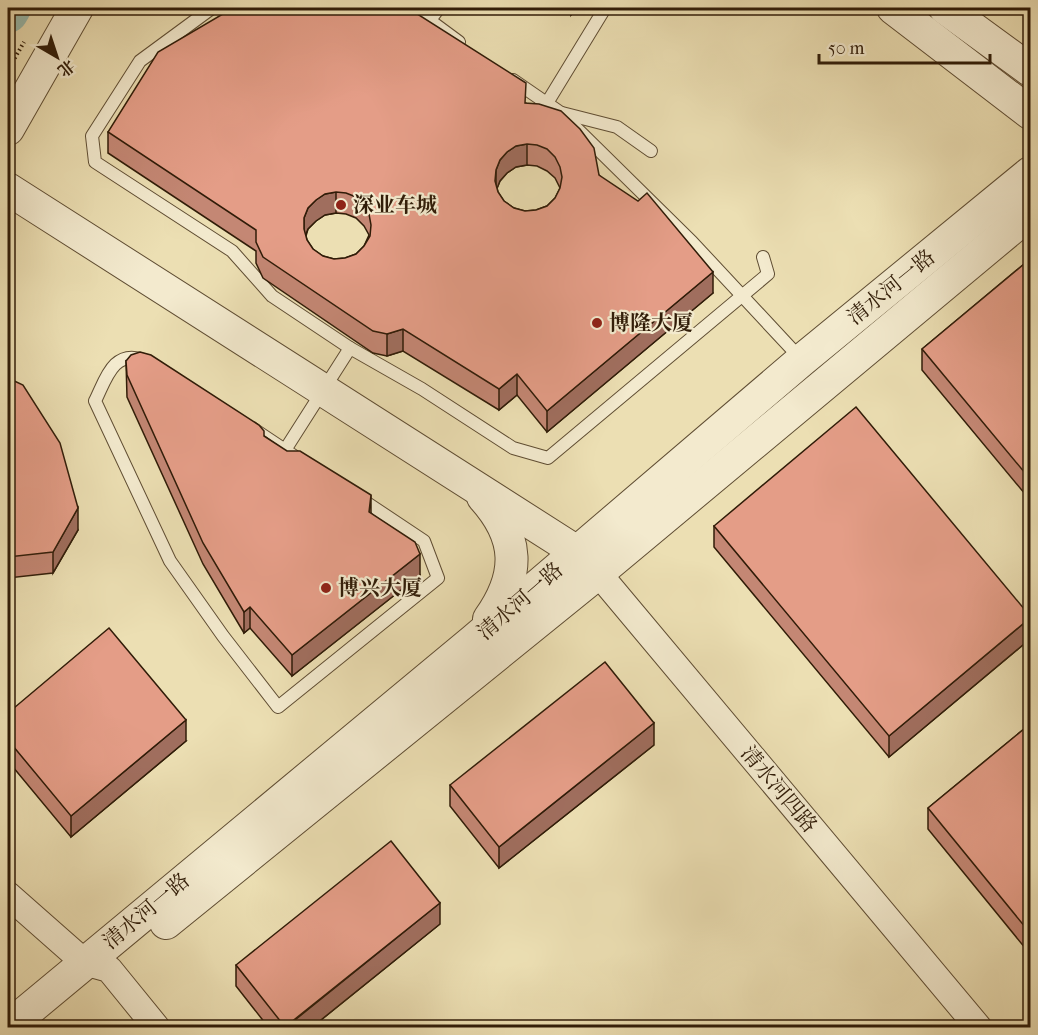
<svg xmlns="http://www.w3.org/2000/svg" width="1038" height="1035" viewBox="0 0 1038 1035" font-family="'IM FELL French Canon','Noto Serif SC',serif">
<rect width="100%" height="100%" fill="#ecdfb3"/>
<filter id="stains"><feTurbulence type="fractalNoise" baseFrequency=".00333" numOctaves="4"/><feColorMatrix values="0 0 0 0 .2 0 0 0 0 .09 0 0 0 0 .02 0 0 0 .5 -.17"/></filter>
<radialGradient id="worn" r=".72"><stop offset=".6" stop-color="#630" stop-opacity="0"/><stop offset="1" stop-color="#630" stop-opacity=".3"/></radialGradient>
<g fill="none" stroke-linecap="round" stroke-linejoin="round">
<!-- river -->
<path stroke="#99bcaf" stroke-width="40" d="M8,13L11,8"/>
<defs>
<g id="service">
<path d="M212,8L140,61L92,136L95,162L232,251L272,296L350,348L422,389L513,448L548,458L768,274L763,257"/>
<path d="M413,8L459,42"/>
<path d="M430,20L439,8"/>
<path d="M513,80L561,113L692,242L801,359"/>
<path d="M547,103L605,8"/>
<path d="M562,113L617,127L651,151"/>
<path d="M144,360C113,349 106,379 95,401L170,561L223,636L278,707L438,578L424,541L358,497"/>
<path d="M252,428L285,450"/>
<path d="M300,460L285,450L350,348"/>
</g>
<g id="minor">
<path d="M584,560L598,573L979,1028"/>
<path d="M8,895L84,962L109,969L157,1028"/>
</g>
<g id="tertiary">
<path d="M893,8L1030,113"/>
<path d="M945,8L1030,70"/>
<path d="M8,129L77,8"/>
<path d="M8,189L577,552"/>
<path d="M483,497C520,538 520,575 489,619"/>
<path d="M166,923L598,573L1030,213"/>
<path d="M8,1027L474,640L802,360L1030,173"/>
</g>
</defs>
<!-- service casing -->
<use href="#service" stroke="#5f4d33" stroke-width="14"/>
<!-- minor casing -->
<use href="#minor" stroke="#5f4d33" stroke-width="28"/>
<!-- tertiary casing -->
<use href="#tertiary" stroke="#5f4d33" stroke-width="34"/>
<!-- path -->
<path stroke="#301c08" stroke-width="4" stroke-dasharray="1.5 3" stroke-linecap="butt" d="M8,70L24,42"/>
<!-- service -->
<use href="#service" stroke="#f3eace" stroke-width="12"/>
<!-- minor -->
<use href="#minor" stroke="#f3eace" stroke-width="26"/>
<!-- tertiary -->
<use href="#tertiary" stroke="#f3eace" stroke-width="32"/>
</g>
<!-- wall -->
<g fill="#c48774" stroke="#301c08" stroke-width="1.5" fill-rule="evenodd">
<path d="M559,8H576L571,15Z"/>
<path d="M526,103L599,175L713,293L547,432L517,395L499,410L403,351L387,356L373,353L263,278L256,263V251L108,153V132ZM527,165L537,166L547,171L555,178L560,188L555,198L547,206L536,210L525,211L514,208L504,201L498,192L497,188L500,181L507,173L516,167ZM336,213L346,214L356,218L364,226L369,235L364,246L356,254L345,258L334,259L323,256L313,249L307,240L306,236L308,229L316,221L325,215Z"/>
<path d="M1030,259V500L922,370V349Z"/>
<path d="M126,361L264,436L371,513L420,575L292,676L250,628L244,633L203,564L127,397Z"/>
<path d="M8,378L78,530L53,573L8,578Z"/>
<path d="M714,526L1030,616V639L889,757L714,547Z"/>
<path d="M8,713L186,741L71,837L8,761Z"/>
<path d="M1030,724V954L928,829V808Z"/>
<path d="M654,745L499,868L450,806V785Z"/>
<path d="M440,924L311,1028H269L236,986V965Z"/>
</g>
<!-- shaded-wall -->
<g fill="#a06e5e" stroke="#301c08" stroke-width="1.5">
<path d="M571,8H576L571,15Z"/>
<path d="M527,144V165L516,167L507,173L500,181L496,191V170L500,160L507,152L516,146Z"/>
<path d="M336,192V213L325,215L316,221L308,229L304,239V218L308,208L316,200L325,194Z"/>
<path d="M713,272V293L547,432V411Z"/>
<path d="M403,329V351L387,356V334Z"/>
<path d="M517,374V395L499,410V389Z"/>
<path d="M371,495V516L369,512Z"/>
<path d="M78,508V530L53,573V552Z"/>
<path d="M420,554V575L292,676V655Z"/>
<path d="M250,607V628L244,633V612Z"/>
<path d="M1030,618V639L889,757V736Z"/>
<path d="M186,720V741L71,837V816Z"/>
<path d="M654,723V745L499,868V847Z"/>
<path d="M440,903V924L311,1028H285Z"/>
</g>
<!-- building -->
<g fill="#e49d87" stroke="#301c08" stroke-width="1.5" fill-rule="evenodd">
<path d="M233,8H408L526,83L525,103L539,104L561,111L580,129L594,148L599,175L638,201L647,193L713,272L547,411L517,374L499,389L403,329L387,334L373,331L263,257L256,242V230L108,132L158,52ZM527,144L537,145L547,149L555,157L560,167L562,177L560,188L555,198L547,206L536,210L525,211L514,208L504,201L498,192L495,181L496,170L500,160L507,152L516,146ZM336,192L346,193L356,197L364,205L369,214L371,225L370,236L364,246L356,254L345,258L334,259L323,256L313,249L307,240L304,229V218L308,208L316,200L325,194Z"/>
<path d="M1030,259V479L922,349Z"/>
<path d="M140,352L151,355L259,425L264,431V436L287,451H300L371,495L369,512L415,542L420,554L292,655L250,607L244,612L203,543L127,375L126,361L131,355Z"/>
<path d="M8,378L23,385L60,443L78,508L53,552L8,557Z"/>
<path d="M856,407L1030,616V618L889,736L714,526Z"/>
<path d="M109,628L186,720L71,816L8,740V713Z"/>
<path d="M605,662L654,723L499,847L450,785Z"/>
<path d="M1030,724V933L928,808Z"/>
<path d="M391,841L440,903L285,1027L236,965Z"/>
</g>
<!-- markers -->
<g fill="#8f2418" stroke="#f3eace" stroke-width="2">
<circle cx="341" cy="205" r="6"/>
<circle cx="597" cy="323" r="6"/>
<circle cx="326" cy="588" r="6"/>
</g>
<g text-anchor="middle" dominant-baseline="central" stroke-width="4.5" stroke-linejoin="round" paint-order="stroke">
<!-- poi labels -->
<g font-size="21" font-weight="bold" fill="#301c08" stroke="#f3eace" text-anchor="start">
<text x="353" y="205">深业车城</text>
<text x="609" y="323">博隆大厦</text>
<text x="338" y="588">博兴大厦</text>
</g>
<!-- street labels -->
<g font-size="21" fill="#301c08" stroke="#f3eace">
<text transform="translate(891 287) rotate(-39)">清水河一路</text>
<text transform="translate(520 601) rotate(-41)">清水河一路</text>
<text transform="translate(779 789) rotate(50)">清水河四路</text>
<text transform="translate(146 911) rotate(-40)">清水河一路</text>
</g>
</g>
<!-- margin -->
<rect width="1038" height="1035" fill="none" stroke="#ecdfb3" stroke-width="30"/>
<rect x="9" y="9" width="1020" height="1017" fill="none" stroke="#301c08" stroke-width="3"/>
<rect x="15" y="15" width="1008" height="1005" fill="none" stroke="#301c08" stroke-width="1.5"/>
<!-- north arrow -->
<g transform="translate(57 57) rotate(141)" stroke="#f3eace" stroke-width="4.5" paint-order="stroke">
<path d="M0-4.5L10 22L0 15L-10 22Z" fill="#301c08"/>
<text y="-9" font-size="16" font-weight="bold" text-anchor="middle" fill="#301c08">北</text>
</g>
<!-- scale -->
<path d="M819 54v9h171v-9" fill="none" stroke="#301c08" stroke-width="3"/>
<text x="828" y="54" font-size="18" fill="#301c08" stroke="#f3eace" stroke-width="4.5" paint-order="stroke">50 m</text>
<rect width="100%" height="100%" filter="url(#stains)"/>
<rect width="100%" height="100%" fill="url(#worn)"/>
</svg>
